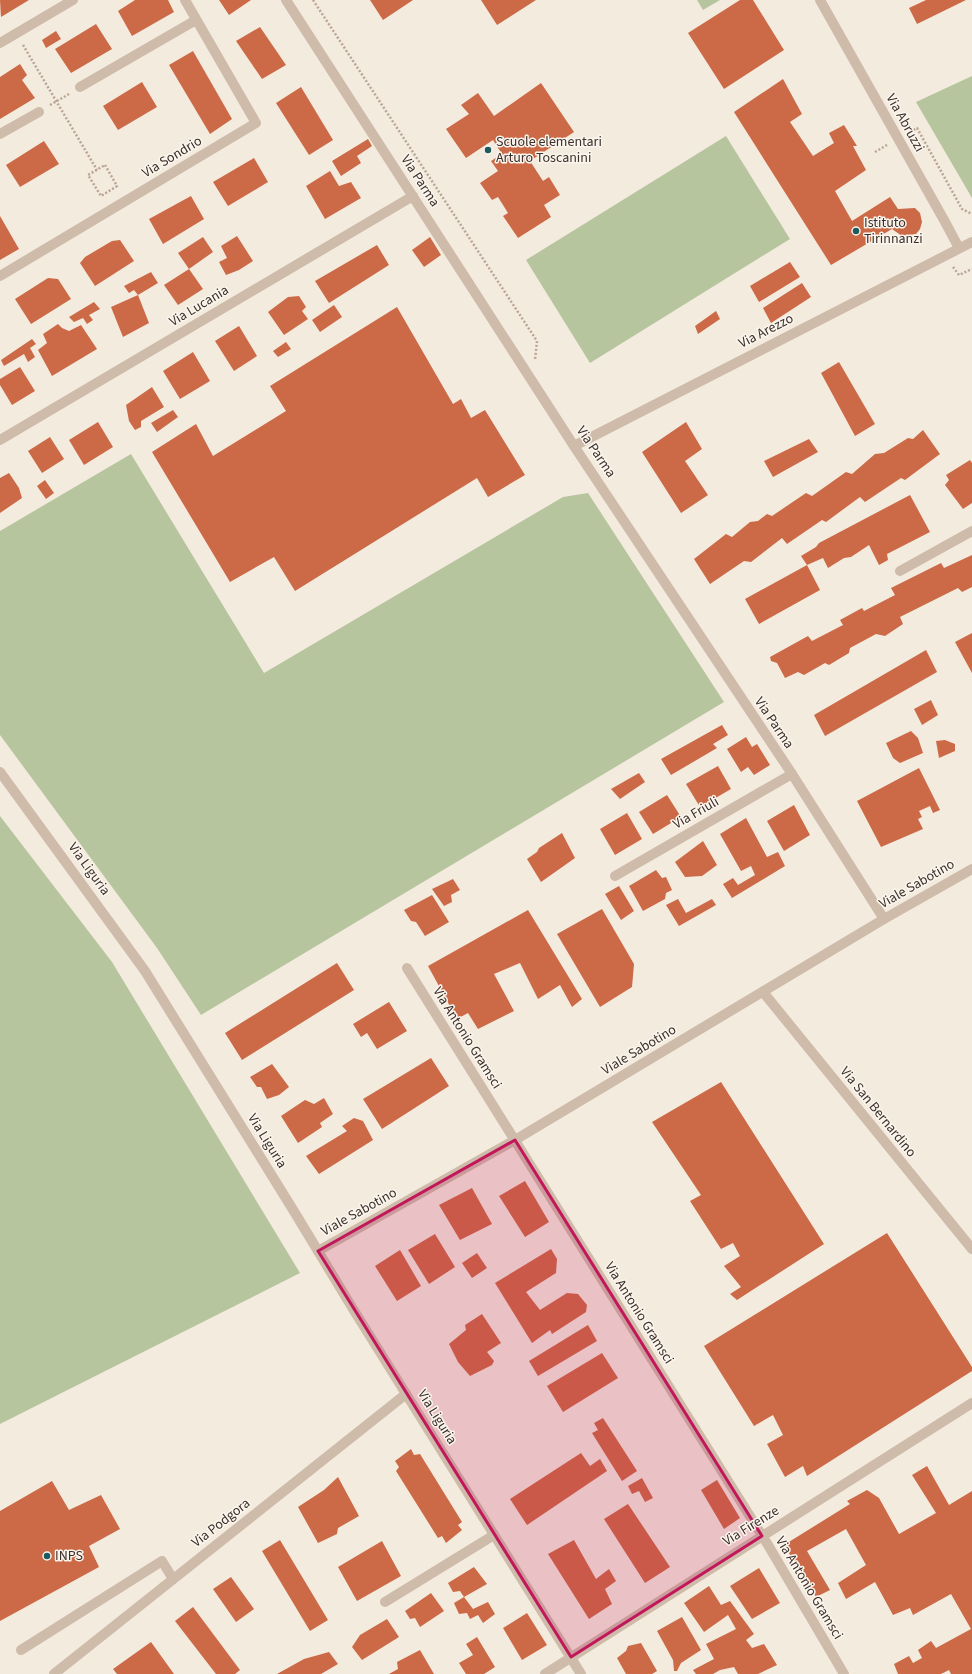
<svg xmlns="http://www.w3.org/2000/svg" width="972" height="1674" viewBox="0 0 972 1674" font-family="'Source Sans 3',sans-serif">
<rect width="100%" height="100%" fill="#f4ebdf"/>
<!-- green -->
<g fill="#b7c59e">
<path d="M697,0H720L703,10Z"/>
<path d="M972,76V198L916,102Z"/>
<path d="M726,136L790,239L590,363L526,260Z"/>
<path d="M131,454L264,673L563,497L588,493L724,702L201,1015L157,948L0,735V531Z"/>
<path d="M0,816L112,962L300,1273L0,1424Z"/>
</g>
<!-- building -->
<g fill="#cc6946">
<path d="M0,0H29L1,17Z"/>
<path d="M135,0H168L174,12L132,36L118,11Z"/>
<path d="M219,0H251L229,15Z"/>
<path d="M370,0H413L383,20Z"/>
<path d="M481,0H536L497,25Z"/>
<path d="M740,0H753L784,50L724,89L688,33Z"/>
<path d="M926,0H966L917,24L909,8Z"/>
<path d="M96,24L112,49L71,73L55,49Z"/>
<path d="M260,27L286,65L262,79L236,41Z"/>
<path d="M56,31L61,39L46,48L42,40Z"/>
<path d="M193,51L232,119L210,134L169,65Z"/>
<path d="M20,64L27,75L22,80L35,98L0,119V77Z"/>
<path d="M783,79L802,114L790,122L813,156L834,143L829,133L844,125L857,146H853L866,170L835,191L852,221L890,197L898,209L915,208L920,213L922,222L920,229L916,234L902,236L892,229L831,265L734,112Z"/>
<path d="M142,82L157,107L118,130L103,106Z"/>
<path d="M541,83L574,132L530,161L543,181L549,177L560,195L544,205L551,217L518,238L503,216L508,213L498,197L492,200L480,183L498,171L491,161L502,154L493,140L466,158L446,129L469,114L461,105L478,93L494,116Z"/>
<path d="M301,87L333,140L309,155L276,103Z"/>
<path d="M368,139L372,146L357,156L361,163L341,176L332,161Z"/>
<path d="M44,141L59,164L20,187L6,165Z"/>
<path d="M254,158L268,182L228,206L213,182Z"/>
<path d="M330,171L339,186L351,182L361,198L325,219L306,186Z"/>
<path d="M191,196L204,219L163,244L149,219Z"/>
<path d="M0,216L19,249L0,260Z"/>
<path d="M237,236L253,261L239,270L226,275L219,262L227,258L221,246Z"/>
<path d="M203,237L213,252L189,269L178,253Z"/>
<path d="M430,237L441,255L424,267L412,250Z"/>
<path d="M120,240L134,261L95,286L80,263L85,257L112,241Z"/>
<path d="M377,245L389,265L329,303L315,281Z"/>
<path d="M790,262L800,277L759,302L750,286Z"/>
<path d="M189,269L203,289L178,305L164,285Z"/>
<path d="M151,272L158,283L138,295L134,290L129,293L124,286Z"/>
<path d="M48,278L58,279L71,299L31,324L15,299Z"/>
<path d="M802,283L811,297L771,323L763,308Z"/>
<path d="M138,295L149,323L123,337L111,307Z"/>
<path d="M299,296L306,307L302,311L308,319L284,335L268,312L288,297Z"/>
<path d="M94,302L100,309L89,315L93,320L87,324L83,318L74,322L69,317Z"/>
<path d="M334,305L342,317L320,332L312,320Z"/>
<path d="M397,307L453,404L461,399L471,418L485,410L525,475L488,497L477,478L295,591L274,557L230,582L152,452L196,424L213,456L286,411L270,386Z"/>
<path d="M716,311L720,319L698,334L695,326Z"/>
<path d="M58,324L62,328L69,331L81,325L97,349L52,376L38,350L47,343L43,334Z"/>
<path d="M239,326L257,356L234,371L215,341Z"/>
<path d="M32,339L36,344L30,348L35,357L28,362L24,354L4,366L1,360Z"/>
<path d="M286,342L291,349L278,357L273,351Z"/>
<path d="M193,352L210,381L180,399L163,371Z"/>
<path d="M839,362L875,424L855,436L821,373Z"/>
<path d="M20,367L35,391L12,405L0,385V379Z"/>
<path d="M152,387L164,407L141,421V427L135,430L129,421L126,405Z"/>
<path d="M173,410L178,417L157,432L151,423Z"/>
<path d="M98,422L113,447L84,465L69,440Z"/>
<path d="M686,422L702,449L685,461L708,495L681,513L642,452Z"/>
<path d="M923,430L940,454L905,480L901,478L865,502L860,497L826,522L822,520L787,544L782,538L751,562L744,561L710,584L694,559L726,534L732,537L750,522L758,521L767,514L772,516L806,493L812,496L846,472L852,474L875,454L884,453L908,438L913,439Z"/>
<path d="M50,437L64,459L42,473L28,451Z"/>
<path d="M809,439L818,452L773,477L764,461Z"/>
<path d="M970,460L972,463V503L963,509L945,485L949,480L946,475Z"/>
<path d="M9,473L19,488L22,498L0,513V478Z"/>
<path d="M45,480L54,493L46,499L37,486Z"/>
<path d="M910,495L930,532L887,554L888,560L879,565L869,545L851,557L844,558L828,568L823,558L807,565L801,556L816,547L819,543Z"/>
<path d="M972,555V587L962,592L958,588L900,617L903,624L885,636L876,634L850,648L849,653L829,665L825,663L804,675L798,672L785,678L777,663L771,661L770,657L808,636L812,641L843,625L840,620L862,608L864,611L895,595L891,588L941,563L944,568Z"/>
<path d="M807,565L820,590L759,624L745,599Z"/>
<path d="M972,633V673L955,642Z"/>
<path d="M926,650L937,672L825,736L814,715Z"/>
<path d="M931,700L938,715L922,725L914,709Z"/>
<path d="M722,725L728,735L713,744L717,748L671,775L661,759Z"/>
<path d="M911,731L918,738L923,753L900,763L893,758L886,743Z"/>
<path d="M746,737L752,747L757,744L770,765L754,775L748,767L741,772L727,749Z"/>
<path d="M945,740L955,744V751L939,758L936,741Z"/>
<path d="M718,766L731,789L700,807L686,784Z"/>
<path d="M919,768L940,810L933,813L930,806L919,811L922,817L918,819L923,829L881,847L857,801Z"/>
<path d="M639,773L645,782L620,799L611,789Z"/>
<path d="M667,795L681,817L653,834L639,812Z"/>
<path d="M794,805L810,835L784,851L767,821Z"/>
<path d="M627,813L642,839L615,855L600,829Z"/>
<path d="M746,818L767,857L778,852L785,866L732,898L723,884L733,878L738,885L755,875L751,866L741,871L720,834Z"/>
<path d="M562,833L575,858L541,882L527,859L537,852L539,848Z"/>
<path d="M703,841L717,865L702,876L685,877L675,862Z"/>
<path d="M656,870L662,878L666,877L672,890L666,893L665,899L643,911L629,886Z"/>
<path d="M453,879L460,890L451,895L452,902L444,906L432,889Z"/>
<path d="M619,886L634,911L621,920L605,894Z"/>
<path d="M432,895L449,922L425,936L416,922L411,921L404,910Z"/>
<path d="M678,899L686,913L712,899L716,905L679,926L666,905Z"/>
<path d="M602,909L634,964L632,987L600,1007L557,934Z"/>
<path d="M528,910L582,999L572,1007L560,985L538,999L520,963L494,974L514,1011L478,1029L468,1013L457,1019L428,966Z"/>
<path d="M337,963L354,990L242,1060L225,1033Z"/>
<path d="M389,1002L407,1031L377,1049L367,1033L361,1037L353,1024Z"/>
<path d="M431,1058L449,1086L382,1129L363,1099Z"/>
<path d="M272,1064L289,1087L279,1095L267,1099L261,1087H257L250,1077Z"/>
<path d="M721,1082L824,1244L737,1300L730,1294L741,1287L724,1266L740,1256L733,1243L721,1249L690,1201L701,1195L652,1122Z"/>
<path d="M324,1098L333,1114L320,1123L322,1127L298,1143L281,1116L305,1100L314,1104Z"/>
<path d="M354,1118L363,1121L373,1140L319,1174L306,1156L347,1131L342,1126Z"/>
<path d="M525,1181L549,1222L525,1237L499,1196Z"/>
<path d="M472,1188L492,1224L460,1240L439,1205Z"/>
<path d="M887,1233L972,1367V1371L807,1476L803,1466L785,1477L767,1444L783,1435L773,1415L754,1426L704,1346Z"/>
<path d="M435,1234L455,1267L429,1284L408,1250Z"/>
<path d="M551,1249L557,1259L556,1273L526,1292L540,1310L567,1293L578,1294L587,1305L586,1312L552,1334L550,1330L532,1343L495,1283Z"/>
<path d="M400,1250L421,1286L397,1301L375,1266Z"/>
<path d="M477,1253L487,1268L472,1278L462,1263Z"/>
<path d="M482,1314L501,1343L487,1352L494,1361L492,1365L470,1376L458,1362L449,1344L466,1330L465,1325Z"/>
<path d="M588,1325L597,1341L538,1376L529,1361Z"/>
<path d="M602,1353L618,1378L563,1412L547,1386Z"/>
<path d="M603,1418L637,1471L622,1481L592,1433L598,1430L594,1423Z"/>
<path d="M411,1449L414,1455L420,1454L462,1522L458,1525L462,1530L446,1543L442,1536L438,1538L396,1471L399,1467L395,1461Z"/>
<path d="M581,1453L590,1466L600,1459L607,1471L527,1525L510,1499Z"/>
<path d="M927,1466L949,1505L972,1491V1674H951L949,1670L941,1674H898L894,1664L909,1656L913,1663L922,1658L918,1650L931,1641L936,1648L971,1629L951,1594L913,1615L910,1608L893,1615L875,1582L846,1599L838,1583L866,1565L846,1529L807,1551L830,1590L816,1597L784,1545L850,1504L847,1501L867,1490L879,1498L899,1534L936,1513L912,1475Z"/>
<path d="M338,1477L359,1516L338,1528L337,1534L318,1543L298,1507L324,1490Z"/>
<path d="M642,1478L653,1498L645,1502L639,1491L632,1494L628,1486Z"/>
<path d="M717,1480L740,1518L724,1529L701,1490Z"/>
<path d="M52,1481L69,1510L101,1495L120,1529L89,1546L99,1567L0,1621V1511Z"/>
<path d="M628,1504L670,1567L645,1583L604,1519Z"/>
<path d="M280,1540L328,1620L310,1631L262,1551Z"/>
<path d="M574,1540L596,1579L609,1569L616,1581L605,1589L612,1604L589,1619L548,1554Z"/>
<path d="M382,1541L401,1576L357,1601L338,1567Z"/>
<path d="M474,1567L487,1584L464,1597L460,1591L453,1592L448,1583Z"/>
<path d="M759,1568L780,1603L752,1619L730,1586Z"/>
<path d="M231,1577L254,1609L236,1622L213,1589Z"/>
<path d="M709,1586L721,1605L730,1601L754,1634L746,1640L752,1648L764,1644L777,1665L758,1674H738L734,1667L720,1670L713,1674H696L693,1670L714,1659L706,1644L736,1629L728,1615L704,1632L684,1603Z"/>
<path d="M431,1593L444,1611L420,1627L415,1618L410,1619L405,1611Z"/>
<path d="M464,1597L473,1609L488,1602L495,1614L483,1623L478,1615L470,1619L467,1613L459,1614L454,1603Z"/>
<path d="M193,1607L240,1670L235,1674H216L175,1621Z"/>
<path d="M527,1613L547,1645L522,1660L503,1628Z"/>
<path d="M682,1617L701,1650L681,1663L677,1671H674L673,1660L657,1631Z"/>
<path d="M387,1619L399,1637L362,1660L352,1647L360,1635Z"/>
<path d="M477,1637L495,1667L484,1674H466L459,1663L473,1655L466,1644Z"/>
<path d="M151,1642L174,1674H117L113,1669Z"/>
<path d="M641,1643L657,1671L652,1674H626L617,1658L626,1651L628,1646Z"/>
<path d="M420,1650L434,1674H389L398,1669L397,1662Z"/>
<path d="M329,1652L338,1664L321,1674H277L304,1659Z"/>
</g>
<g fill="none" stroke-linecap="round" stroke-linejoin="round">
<!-- path -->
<g stroke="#baa594" stroke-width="2.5" stroke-dasharray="2 2" stroke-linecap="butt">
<path d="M313,0L537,341L535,360"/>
<path d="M23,45L97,170"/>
<path d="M50,105L69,94"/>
<path d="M910,132L917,128L962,209L972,214"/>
<path d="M875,152L887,145"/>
<path d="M105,165L117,186L101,196L88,175Z"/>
<path d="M953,267L959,275L972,269"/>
</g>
<!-- minor -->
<g stroke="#cebbaa" stroke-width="10">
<path d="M286,0L574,446L792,774L884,919"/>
<path d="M820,0L944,220L959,248"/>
<path d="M0,43L73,0"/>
<path d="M80,87L196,20"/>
<path d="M0,134L39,112"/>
<path d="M0,276L256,123L185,0"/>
<path d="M0,440L413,196"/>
<path d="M574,446L972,242"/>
<path d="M900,571L972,531"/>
<path d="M0,772L145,971L295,1213L353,1309L581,1674"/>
<path d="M615,876L792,774"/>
<path d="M407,968L768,1545L844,1674"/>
<path d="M763,992L972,1249"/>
<path d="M318,1251L515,1140L884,919L972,869"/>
<path d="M385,1602L494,1535"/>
<path d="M21,1650L162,1561L173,1579"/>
<path d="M54,1674L406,1394"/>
<path d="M545,1674L972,1403"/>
</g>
</g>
<!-- marked area -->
<path fill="#c2185b" fill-opacity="0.2" stroke="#c2185b" stroke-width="3" stroke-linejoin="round" d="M515,1140L762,1536L571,1657L318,1251Z"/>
<!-- markers -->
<g fill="#1d595f" stroke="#fbf5ed" stroke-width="1.5">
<circle cx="488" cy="150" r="4"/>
<circle cx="856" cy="231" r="4"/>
<circle cx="47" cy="1556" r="4"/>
</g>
<g text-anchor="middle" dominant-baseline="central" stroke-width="3" stroke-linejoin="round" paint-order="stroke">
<!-- street labels -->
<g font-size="14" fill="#3b302a" stroke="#fbf5ed">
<text transform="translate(905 123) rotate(61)">Via Abruzzi</text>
<text transform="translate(172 157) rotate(-31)">Via Sondrio</text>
<text transform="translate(420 181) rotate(57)">Via Parma</text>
<text transform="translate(199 306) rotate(-31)">Via Lucania</text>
<text transform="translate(766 331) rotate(-27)">Via Arezzo</text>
<text transform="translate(596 452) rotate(56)">Via Parma</text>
<text transform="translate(774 723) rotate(56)">Via Parma</text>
<text transform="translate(696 813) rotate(-30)">Via Friuli</text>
<text transform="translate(89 869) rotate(54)">Via Liguria</text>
<text transform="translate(917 884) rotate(-30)">Viale Sabotino</text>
<text transform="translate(467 1038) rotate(58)">Via Antonio Gramsci</text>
<text transform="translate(639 1050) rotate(-31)">Viale Sabotino</text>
<text transform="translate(878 1112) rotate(51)">Via San Bernardino</text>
<text transform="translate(267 1141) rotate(58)">Via Liguria</text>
<text transform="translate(359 1212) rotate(-29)">Viale Sabotino</text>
<text transform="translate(639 1313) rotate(58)">Via Antonio Gramsci</text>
<text transform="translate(437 1417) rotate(58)">Via Liguria</text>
<text transform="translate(221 1523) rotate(-38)">Via Podgora</text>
<text transform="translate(751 1526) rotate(-32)">Via Firenze</text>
<text transform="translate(809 1588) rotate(59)">Via Antonio Gramsci</text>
</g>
<!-- poi labels -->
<g font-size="14" fill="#3b302a" stroke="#fbf5ed" text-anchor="start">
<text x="496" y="142">Scuole elementari<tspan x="496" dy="16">Arturo Toscanini</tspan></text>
<text x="864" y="223">Istituto<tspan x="864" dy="16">Tirinnanzi</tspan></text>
<text x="55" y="1556">INPS</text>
</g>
</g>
</svg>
